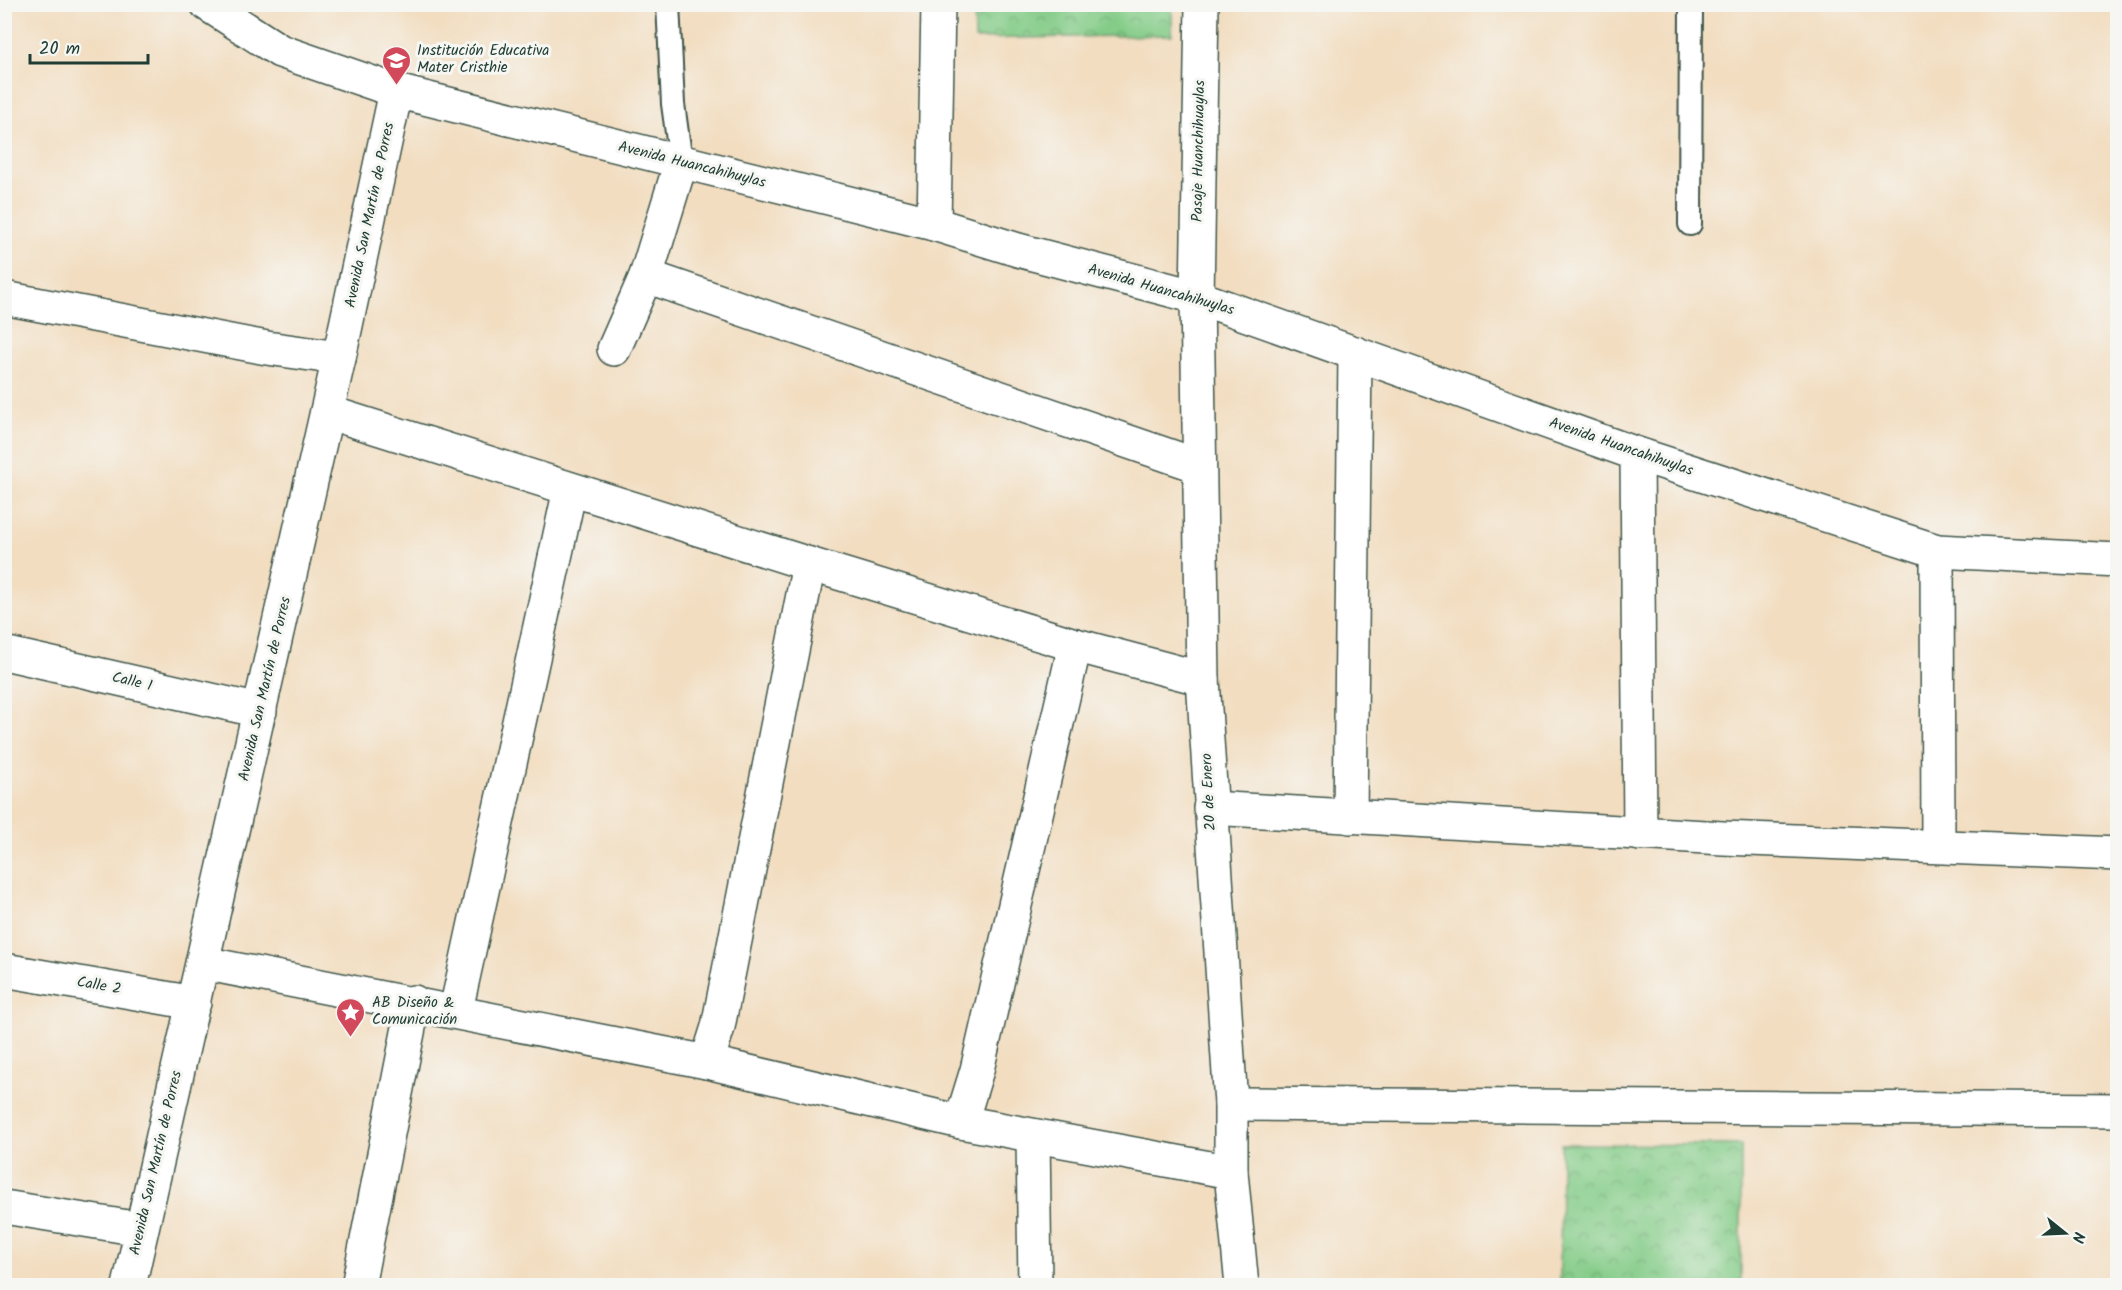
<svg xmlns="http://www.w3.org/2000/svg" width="2122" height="1290" viewBox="0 0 2122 1290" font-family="Kalam,sans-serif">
<defs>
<pattern id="park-crowns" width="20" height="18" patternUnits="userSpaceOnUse" patternTransform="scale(1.5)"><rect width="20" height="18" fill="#84cc88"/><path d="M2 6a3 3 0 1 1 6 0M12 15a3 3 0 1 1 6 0" fill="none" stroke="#6ba770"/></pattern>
</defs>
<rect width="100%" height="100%" fill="#f6f6f2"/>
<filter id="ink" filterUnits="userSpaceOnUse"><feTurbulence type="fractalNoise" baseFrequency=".0167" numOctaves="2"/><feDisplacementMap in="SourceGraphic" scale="12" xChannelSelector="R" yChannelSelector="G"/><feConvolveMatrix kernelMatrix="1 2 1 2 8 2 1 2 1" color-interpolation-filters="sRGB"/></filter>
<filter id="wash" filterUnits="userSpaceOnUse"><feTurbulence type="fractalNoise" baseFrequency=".008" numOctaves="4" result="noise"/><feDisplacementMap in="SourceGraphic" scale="24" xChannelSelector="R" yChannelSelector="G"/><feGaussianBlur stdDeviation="1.35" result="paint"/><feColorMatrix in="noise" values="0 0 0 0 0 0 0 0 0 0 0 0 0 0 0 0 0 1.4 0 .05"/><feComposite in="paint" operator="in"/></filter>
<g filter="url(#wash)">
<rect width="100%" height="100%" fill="#f2ddc0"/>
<!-- park -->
<g fill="url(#park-crowns)" stroke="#52845e" stroke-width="1.5">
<path d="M974,5H1172V35L975,39Z"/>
<path d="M1561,1144L1741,1145V1285H1560Z"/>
</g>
</g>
<g filter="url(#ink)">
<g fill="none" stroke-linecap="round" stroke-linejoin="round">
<defs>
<g id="service">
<path d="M668,4L673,104L681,162"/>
<path d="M1690,224L1691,4"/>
</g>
<g id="minor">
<path d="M1202,4L1197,297L1203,679L1231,1104V1172L1242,1286"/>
<path d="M934,224L938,4"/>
<path d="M646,276L1199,466"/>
<path d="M4,298L267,348L339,358"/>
<path d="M614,349L646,276L681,162"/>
<path d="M327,412L809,564L1075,645L1203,679"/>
<path d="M1637,454L1640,834"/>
<path d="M1937,551L1938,846"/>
<path d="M4,653L260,711"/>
<path d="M1210,808L1723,838L2118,854"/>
<path d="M1350,817L1355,353"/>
<path d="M203,963L707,1062L961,1122L1231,1172"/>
<path d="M4,970L194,1003"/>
<path d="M456,1010L570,489"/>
<path d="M707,1062L718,1027L809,564"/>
<path d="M1231,1104L2118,1110"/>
<path d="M961,1122L977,1070L1075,645"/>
<path d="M1033,1136L1035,1286"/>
<path d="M4,1207L140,1229"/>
<path d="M358,1286L414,1002"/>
</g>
<g id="tertiary">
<path d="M207,4L280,51L396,91L934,224L1018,250L1197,297L1637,454L1937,551L2118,560"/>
<path d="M129,1286L339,358L396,91"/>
</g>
</defs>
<!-- service casing -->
<use href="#service" stroke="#3f5549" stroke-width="26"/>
<!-- minor casing -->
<use href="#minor" stroke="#3f5549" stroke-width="36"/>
<!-- tertiary casing -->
<use href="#tertiary" stroke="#3f5549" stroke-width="36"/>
<!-- service -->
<use href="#service" stroke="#fff" stroke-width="22"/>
<!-- minor -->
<use href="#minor" stroke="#fff" stroke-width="33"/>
<!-- tertiary -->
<use href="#tertiary" stroke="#fff" stroke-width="33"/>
</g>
</g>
<!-- icons -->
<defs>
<symbol id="school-pin" viewBox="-11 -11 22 30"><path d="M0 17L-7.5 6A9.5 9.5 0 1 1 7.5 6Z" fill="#d1495b" stroke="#f6f6f2"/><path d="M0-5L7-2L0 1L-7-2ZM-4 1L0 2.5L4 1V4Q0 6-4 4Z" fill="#fff"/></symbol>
<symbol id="sight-pin" viewBox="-11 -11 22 30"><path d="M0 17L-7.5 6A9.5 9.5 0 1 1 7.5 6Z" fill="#d1495b" stroke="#f6f6f2"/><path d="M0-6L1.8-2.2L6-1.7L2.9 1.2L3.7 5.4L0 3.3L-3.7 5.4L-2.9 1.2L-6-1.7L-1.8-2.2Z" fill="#fff"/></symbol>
</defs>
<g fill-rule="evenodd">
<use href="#school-pin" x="380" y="44" width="33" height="45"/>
<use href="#sight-pin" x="334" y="996" width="33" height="45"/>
</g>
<g text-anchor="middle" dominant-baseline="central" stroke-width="6" stroke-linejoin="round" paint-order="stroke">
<!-- poi labels -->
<g font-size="15" fill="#1f3d34" stroke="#f6f6f2" text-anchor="start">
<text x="417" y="51">Institución Educativa<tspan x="417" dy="17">Mater Cristhie</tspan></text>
<text x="372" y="1003">AB Diseño &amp;<tspan x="372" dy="17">Comunicación</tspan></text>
</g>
<!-- street labels -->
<g font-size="15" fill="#1f3d34" stroke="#f6f6f2">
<text transform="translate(1199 151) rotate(-89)">Pasaje Huanchihuaylas</text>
<text transform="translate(692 165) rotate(14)">Avenida Huancahihuylas</text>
<text transform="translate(370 215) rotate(-78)">Avenida San Martín de Porres</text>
<text transform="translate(1161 290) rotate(16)">Avenida Huancahihuylas</text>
<text transform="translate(1621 447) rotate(19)">Avenida Huancahihuylas</text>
<text transform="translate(132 682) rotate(13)">Calle 1</text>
<text transform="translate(265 689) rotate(-77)">Avenida San Martín de Porres</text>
<text transform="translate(1209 792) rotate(-93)">20 de Enero</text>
<text transform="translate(99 986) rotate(10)">Calle 2</text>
<text transform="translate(156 1163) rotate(-77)">Avenida San Martín de Porres</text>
</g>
</g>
<!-- margin -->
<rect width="2122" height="1290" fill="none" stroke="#f6f6f2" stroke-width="24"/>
<!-- north arrow -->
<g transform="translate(2065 1233) rotate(108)" stroke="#f6f6f2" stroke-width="4.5" paint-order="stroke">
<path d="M0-4.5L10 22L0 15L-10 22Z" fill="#1f3d34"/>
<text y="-9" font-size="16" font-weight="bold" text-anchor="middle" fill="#1f3d34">N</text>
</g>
<!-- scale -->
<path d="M30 54v9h118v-9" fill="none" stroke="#1f3d34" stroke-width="3"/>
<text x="39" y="54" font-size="18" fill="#1f3d34" stroke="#f6f6f2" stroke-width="4.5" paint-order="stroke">20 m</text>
</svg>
